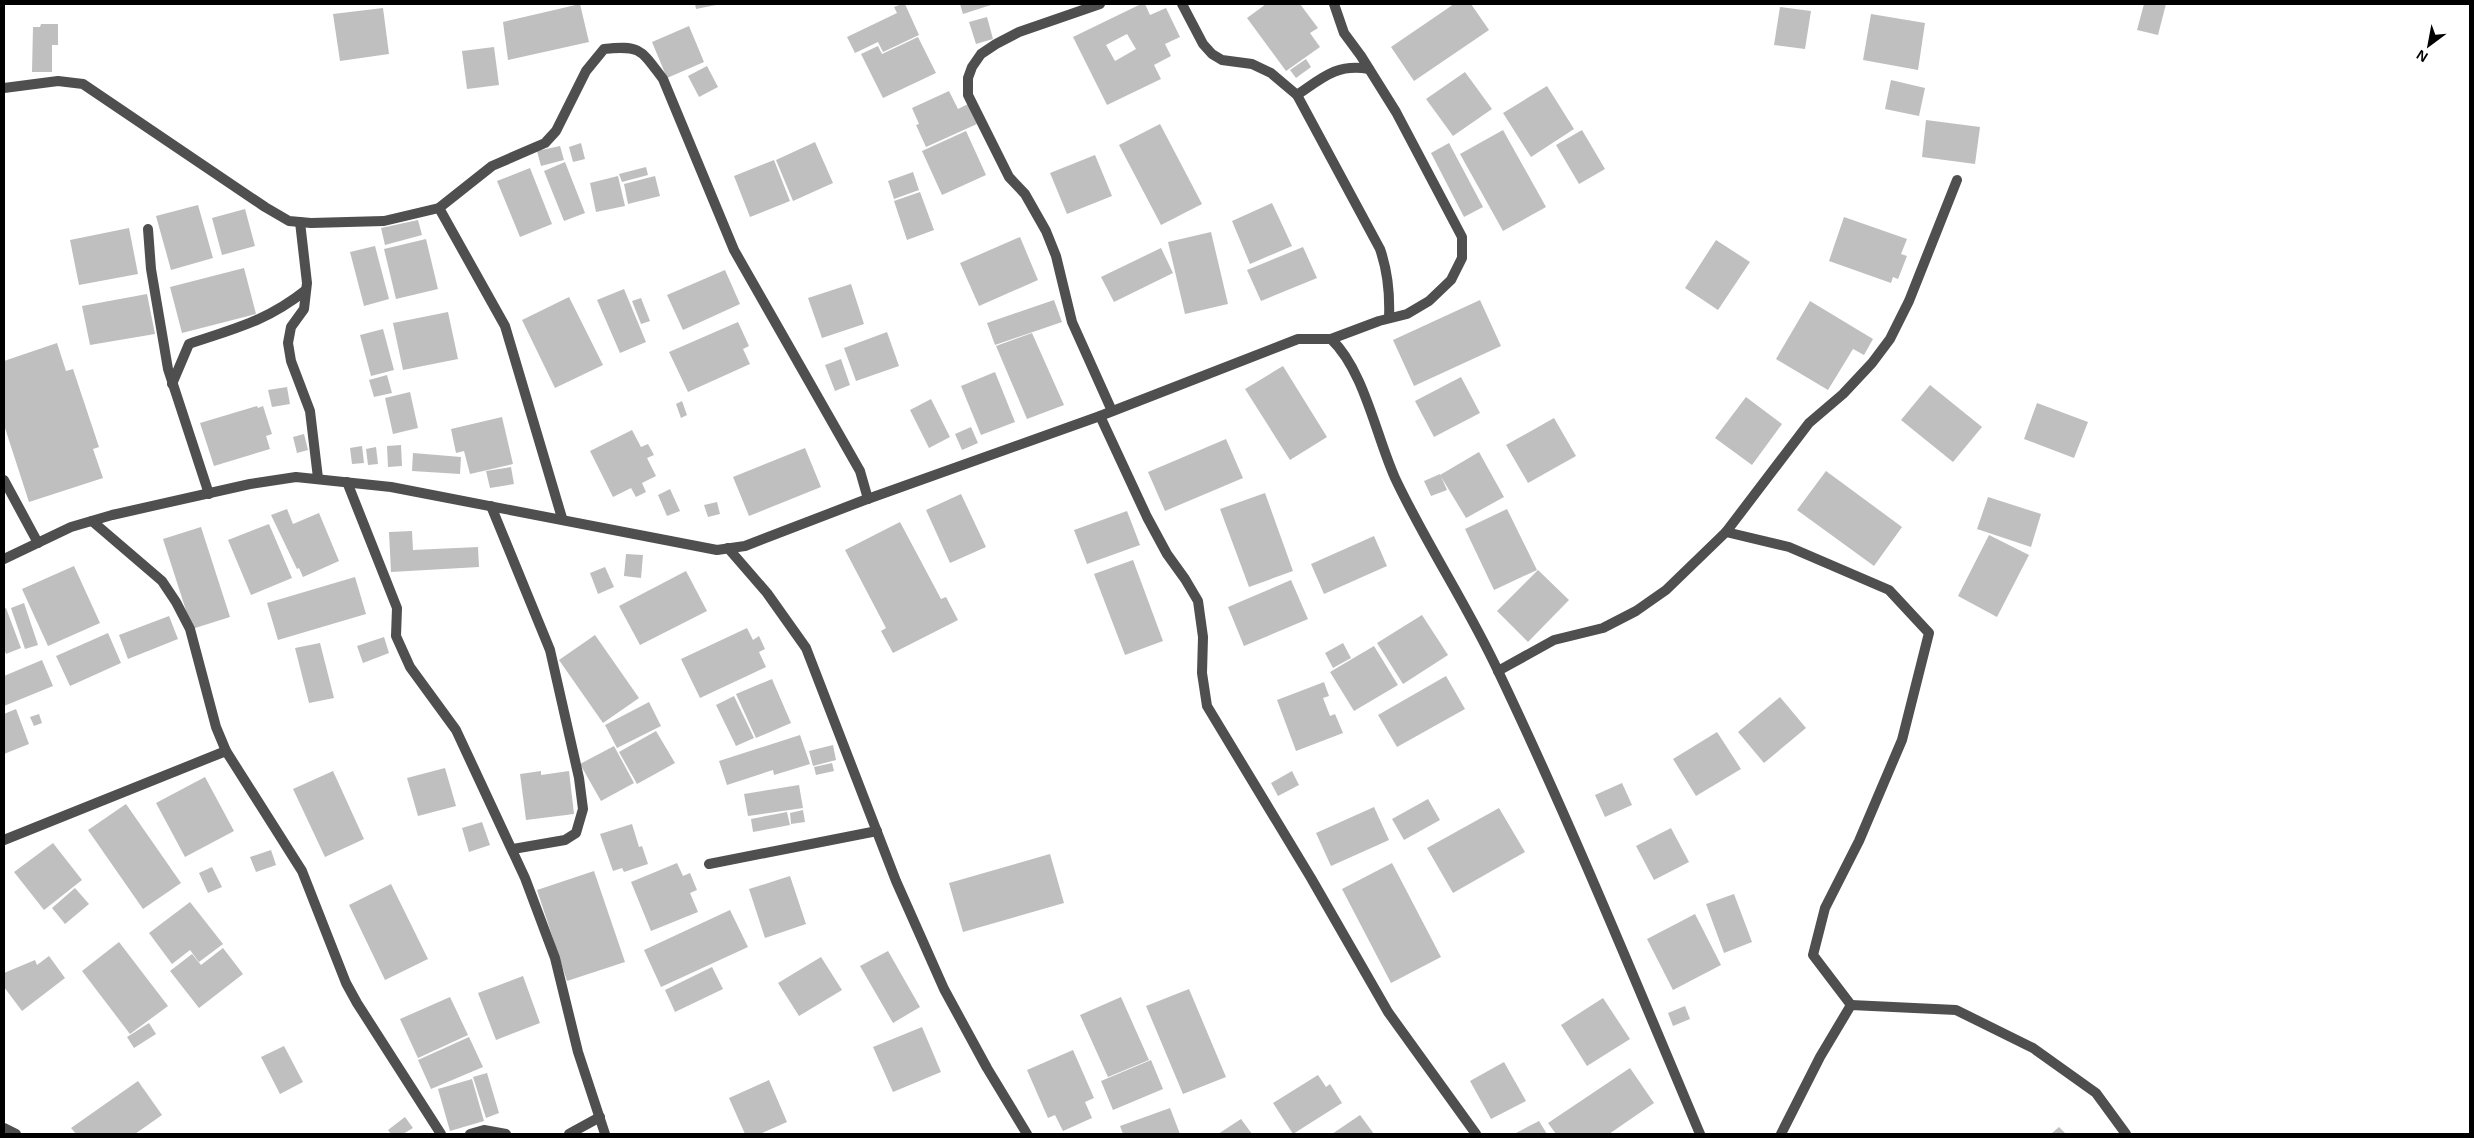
<svg xmlns="http://www.w3.org/2000/svg" width="2474" height="1138" viewBox="0 0 2474 1138" font-family="Helvetica,sans-serif">
<rect width="100%" height="100%" fill="#fff"/>
<!-- building -->
<g fill="#bfbfbf" fill-rule="evenodd">
<path d="M580,4L589,42L508,60L503,22Z"/>
<path d="M695,4H716V5L696,9Z"/>
<path d="M902,4H905L919,35L883,52L878,42L855,53L847,37L897,13L894,7Z"/>
<path d="M960,4H994L963,14Z"/>
<path d="M1141,4H1145L1150,15L1166,8L1180,37L1165,44L1171,56L1154,65L1161,79L1107,105L1073,37ZM1127,34L1136,49L1115,61L1106,45Z"/>
<path d="M1266,4H1300L1318,28L1310,33L1320,47L1286,71L1247,18Z"/>
<path d="M1454,4H1471L1489,30L1414,81L1391,47Z"/>
<path d="M2144,4H2166L2158,35L2137,30Z"/>
<path d="M1780,7L1811,11L1805,49L1774,45Z"/>
<path d="M383,8L389,54L340,61L333,14Z"/>
<path d="M1871,14L1925,23L1918,70L1863,60Z"/>
<path d="M987,17L993,39L976,44L969,22Z"/>
<path d="M41,24H58V45H52V72H32L33,27H40Z"/>
<path d="M689,26L704,62L667,78L652,42Z"/>
<path d="M918,37L936,73L883,98L861,54L878,46L882,54Z"/>
<path d="M494,47L499,85L467,89L462,51Z"/>
<path d="M1306,59L1311,67L1296,78L1290,70Z"/>
<path d="M707,66L718,87L699,97L688,76Z"/>
<path d="M1465,72L1492,109L1453,136L1426,99Z"/>
<path d="M1891,80L1925,88L1919,116L1885,109Z"/>
<path d="M1547,86L1574,129L1531,157L1503,113Z"/>
<path d="M949,91L958,109L968,104L977,124L926,147L916,125L919,124L912,108Z"/>
<path d="M1926,120L1980,127L1975,164L1922,157Z"/>
<path d="M1160,124L1202,204L1161,225L1119,145Z"/>
<path d="M1503,130L1546,207L1503,231L1460,154Z"/>
<path d="M1582,130L1605,169L1579,184L1556,145Z"/>
<path d="M966,131L986,175L942,195L922,151Z"/>
<path d="M815,142L833,183L793,201L776,160Z"/>
<path d="M581,143L585,159L573,162L569,147Z"/>
<path d="M1449,143L1483,207L1464,217L1431,153Z"/>
<path d="M560,146L564,160L541,166L537,151Z"/>
<path d="M1095,155L1112,196L1067,214L1050,173Z"/>
<path d="M774,160L790,201L750,217L734,176Z"/>
<path d="M565,162L585,213L564,221L544,171Z"/>
<path d="M646,167L648,175L622,182L619,174Z"/>
<path d="M530,168L552,224L520,237L497,181Z"/>
<path d="M913,172L919,190L894,199L888,181Z"/>
<path d="M618,176L625,206L596,212L590,183Z"/>
<path d="M655,176L660,196L628,204L624,184Z"/>
<path d="M920,192L934,230L907,240L894,201Z"/>
<path d="M1272,203L1292,246L1250,264L1232,221Z"/>
<path d="M198,205L213,258L171,270L156,216Z"/>
<path d="M245,209L255,246L222,255L212,218Z"/>
<path d="M1844,217L1907,239L1901,254L1907,256L1898,279L1893,277L1891,283L1829,261Z"/>
<path d="M418,220L422,235L385,245L381,228Z"/>
<path d="M129,228L138,274L79,285L70,240Z"/>
<path d="M1211,232L1228,304L1185,314L1168,242Z"/>
<path d="M1020,237L1038,280L979,306L960,263Z"/>
<path d="M426,239L438,289L396,299L384,249Z"/>
<path d="M1716,240L1750,262L1718,310L1685,288Z"/>
<path d="M375,246L389,299L364,306L350,252Z"/>
<path d="M1303,247L1317,278L1261,301L1247,270Z"/>
<path d="M1161,248L1173,273L1114,302L1101,277Z"/>
<path d="M244,268L256,314L182,333L170,287Z"/>
<path d="M725,270L740,304L683,330L667,295Z"/>
<path d="M851,284L864,324L822,338L808,298Z"/>
<path d="M624,289L646,342L620,353L597,300Z"/>
<path d="M147,294L155,334L90,345L82,306Z"/>
<path d="M569,297L603,365L555,388L522,320Z"/>
<path d="M641,298L650,321L641,324L632,301Z"/>
<path d="M1054,300L1062,322L995,345L987,323Z"/>
<path d="M1480,300L1501,346L1414,386L1393,340Z"/>
<path d="M1810,301L1873,339L1864,355L1853,349L1828,390L1776,359Z"/>
<path d="M448,312L458,359L403,370L393,323Z"/>
<path d="M738,322L749,346L743,349L750,364L688,392L669,352Z"/>
<path d="M383,329L394,370L371,376L360,335Z"/>
<path d="M887,332L899,366L856,381L844,348Z"/>
<path d="M1032,333L1064,405L1027,419L996,346Z"/>
<path d="M57,343L66,371L73,369L99,447L93,449L103,478L29,502L4,425V361Z"/>
<path d="M841,359L850,385L835,391L825,365Z"/>
<path d="M1283,366L1327,437L1290,460L1245,389Z"/>
<path d="M995,372L1015,422L981,435L961,386Z"/>
<path d="M387,375L392,393L374,397L369,380Z"/>
<path d="M1461,377L1480,413L1434,437L1415,401Z"/>
<path d="M1930,385L1982,427L1953,462L1901,420Z"/>
<path d="M287,387L290,404L272,407L268,390Z"/>
<path d="M410,392L418,428L393,434L385,398Z"/>
<path d="M1746,397L1782,424L1752,465L1715,438Z"/>
<path d="M931,399L950,437L929,448L910,410Z"/>
<path d="M682,401L687,415L681,418L676,404Z"/>
<path d="M2037,403L2088,422L2074,458L2024,439Z"/>
<path d="M257,406L258,408L263,406L272,434L266,436L270,449L214,466L200,423Z"/>
<path d="M502,417L513,464L470,474L464,451L456,453L451,429Z"/>
<path d="M1554,418L1576,456L1528,483L1506,445Z"/>
<path d="M971,427L978,443L962,450L955,434Z"/>
<path d="M632,430L641,447L648,444L654,455L647,458L656,476L642,483L646,492L636,497L631,488L613,497L590,451Z"/>
<path d="M304,434L308,450L297,453L293,437Z"/>
<path d="M1226,439L1243,478L1165,511L1148,472Z"/>
<path d="M401,445L402,466L388,467L387,446Z"/>
<path d="M362,446L364,463L352,464L350,448Z"/>
<path d="M376,447L378,464L368,465L366,449Z"/>
<path d="M805,448L821,487L749,516L733,477Z"/>
<path d="M1479,452L1504,497L1466,518L1440,475Z"/>
<path d="M413,453L461,457L460,474L412,471Z"/>
<path d="M511,467L514,484L490,488L486,471Z"/>
<path d="M1826,471L1902,527L1874,566L1797,510Z"/>
<path d="M1440,474L1447,490L1431,496L1424,481Z"/>
<path d="M670,489L680,511L667,516L658,495Z"/>
<path d="M1265,493L1293,571L1249,587L1220,509Z"/>
<path d="M961,494L986,547L950,563L926,510Z"/>
<path d="M1988,497L2041,514L2031,547L1977,529Z"/>
<path d="M717,502L720,514L708,517L704,505Z"/>
<path d="M287,509L293,524L319,513L339,561L303,577L299,568L297,569L271,515Z"/>
<path d="M1507,509L1537,570L1494,590L1465,529Z"/>
<path d="M1127,511L1140,545L1087,564L1074,530Z"/>
<path d="M900,522L941,599L946,597L958,620L893,653L881,631L886,628L845,550Z"/>
<path d="M269,524L292,578L251,595L228,540Z"/>
<path d="M201,527L230,617L192,629L163,539Z"/>
<path d="M412,531L413,550L478,547L479,567L391,572L389,532Z"/>
<path d="M1989,535L2029,555L1997,617L1958,596Z"/>
<path d="M1374,536L1387,566L1324,594L1311,564Z"/>
<path d="M626,554L643,555L641,578L624,576Z"/>
<path d="M1133,560L1163,641L1125,655L1094,574Z"/>
<path d="M74,566L100,623L48,646L22,589Z"/>
<path d="M605,567L614,587L598,594L590,573Z"/>
<path d="M1538,570L1569,600L1528,642L1497,611Z"/>
<path d="M686,571L707,611L640,645L619,606Z"/>
<path d="M355,577L366,614L278,640L267,603Z"/>
<path d="M1291,580L1308,619L1244,646L1228,607Z"/>
<path d="M24,603L38,645L25,649L11,608Z"/>
<path d="M6,608L21,648L6,654L4,648V609Z"/>
<path d="M1422,615L1448,655L1403,684L1377,643Z"/>
<path d="M169,616L178,639L128,659L119,635Z"/>
<path d="M747,628L753,640L759,636L765,649L759,652L766,667L700,698L681,659Z"/>
<path d="M108,633L121,663L70,686L56,656Z"/>
<path d="M595,635L639,698L603,723L559,660Z"/>
<path d="M384,637L389,653L363,663L357,646Z"/>
<path d="M320,643L334,698L309,703L295,648Z"/>
<path d="M1343,643L1351,658L1333,668L1325,653Z"/>
<path d="M1374,646L1398,685L1354,711L1330,672Z"/>
<path d="M42,660L53,686L4,706V676Z"/>
<path d="M1446,676L1465,709L1397,747L1378,715Z"/>
<path d="M772,679L791,723L756,738L736,694Z"/>
<path d="M1324,682L1329,696L1323,698L1330,716L1335,714L1343,733L1296,751L1277,700Z"/>
<path d="M734,696L754,738L736,746L716,705Z"/>
<path d="M1780,697L1806,728L1764,763L1738,732Z"/>
<path d="M649,702L661,726L617,748L605,725Z"/>
<path d="M16,709L29,744L4,754V714Z"/>
<path d="M39,714L42,723L34,726L30,717Z"/>
<path d="M656,731L675,763L637,784L619,752Z"/>
<path d="M1717,732L1741,769L1696,796L1673,759Z"/>
<path d="M800,735L810,764L774,775L773,770L727,785L719,761Z"/>
<path d="M833,745L836,760L813,766L809,751Z"/>
<path d="M614,746L634,783L601,801L580,764Z"/>
<path d="M832,763L834,771L816,775L814,767Z"/>
<path d="M445,768L456,806L418,816L407,778Z"/>
<path d="M333,771L364,839L325,857L293,789Z"/>
<path d="M541,771V775L569,771L574,814L526,820L520,774Z"/>
<path d="M1292,771L1299,785L1278,796L1271,783Z"/>
<path d="M205,777L234,831L185,857L156,803Z"/>
<path d="M1622,783L1632,805L1605,817L1595,795Z"/>
<path d="M799,785L803,808L748,816L744,794Z"/>
<path d="M1428,799L1440,820L1404,840L1392,819Z"/>
<path d="M126,804L181,883L143,909L88,830Z"/>
<path d="M1374,807L1389,840L1331,866L1316,833Z"/>
<path d="M1499,808L1525,852L1453,893L1427,848Z"/>
<path d="M803,810L805,822L791,824L790,813Z"/>
<path d="M787,812L790,825L753,832L751,819Z"/>
<path d="M482,822L490,845L469,852L462,828Z"/>
<path d="M632,824L639,847L642,846L648,864L624,872L622,868L613,871L600,834Z"/>
<path d="M1671,828L1689,862L1654,880L1636,846Z"/>
<path d="M53,843L82,880L44,910L14,872Z"/>
<path d="M271,850L276,865L256,872L250,857Z"/>
<path d="M1050,854L1064,903L963,932L949,883Z"/>
<path d="M677,863L683,876L690,873L697,890L690,893L698,912L651,931L631,882Z"/>
<path d="M1392,863L1441,957L1391,983L1342,889Z"/>
<path d="M212,867L222,887L208,893L199,873Z"/>
<path d="M594,871L625,962L567,981L537,890Z"/>
<path d="M790,876L806,924L765,938L749,889Z"/>
<path d="M391,884L428,959L385,980L349,905Z"/>
<path d="M75,888L89,904L65,924L52,908Z"/>
<path d="M1734,894L1752,942L1724,953L1706,904Z"/>
<path d="M190,902L223,944L199,962L190,950L172,964L149,933Z"/>
<path d="M730,910L748,947L661,987L644,950Z"/>
<path d="M1695,914L1721,965L1673,990L1647,939Z"/>
<path d="M119,942L168,1006L130,1034L82,971Z"/>
<path d="M223,948L243,974L199,1008L170,971L192,954L201,965Z"/>
<path d="M888,951L920,1007L893,1023L860,966Z"/>
<path d="M49,956L65,978L22,1011L4,987V973L35,960L37,965Z"/>
<path d="M821,957L842,990L799,1016L778,983Z"/>
<path d="M712,967L723,989L675,1012L665,990Z"/>
<path d="M523,976L540,1023L496,1040L478,993Z"/>
<path d="M1189,989L1226,1077L1183,1094L1146,1006Z"/>
<path d="M450,997L468,1035L418,1058L400,1019Z"/>
<path d="M1121,997L1149,1060L1108,1077L1080,1015Z"/>
<path d="M1603,998L1630,1039L1587,1066L1561,1025Z"/>
<path d="M1685,1006L1690,1019L1673,1026L1668,1013Z"/>
<path d="M149,1023L156,1034L134,1048L127,1037Z"/>
<path d="M922,1027L941,1072L893,1092L873,1047Z"/>
<path d="M469,1037L483,1067L431,1089L418,1060Z"/>
<path d="M284,1046L303,1082L280,1094L261,1057Z"/>
<path d="M1073,1050L1094,1098L1085,1102L1092,1118L1063,1131L1055,1115L1048,1118L1027,1070Z"/>
<path d="M1151,1060L1163,1089L1113,1110L1101,1081Z"/>
<path d="M1504,1062L1526,1101L1491,1119L1470,1081Z"/>
<path d="M1630,1068L1654,1103L1609,1134H1556L1548,1123Z"/>
<path d="M487,1073L499,1113L486,1118L473,1077Z"/>
<path d="M1318,1075L1326,1087L1330,1084L1342,1103L1293,1134L1273,1103Z"/>
<path d="M472,1079L484,1121L450,1131L438,1089Z"/>
<path d="M769,1080L787,1122L760,1134H745L729,1098Z"/>
<path d="M138,1081L162,1115L135,1134H76L71,1128Z"/>
<path d="M1170,1108L1180,1134H1123L1120,1126Z"/>
<path d="M1360,1115L1374,1134H1332Z"/>
<path d="M405,1117L413,1128L403,1134H391L388,1130Z"/>
<path d="M1241,1119L1252,1134H1218Z"/>
<path d="M1539,1121L1547,1134H1514Z"/>
<path d="M2059,1127L2066,1134H2051Z"/>
</g>
<g fill="none" stroke-linecap="round" stroke-linejoin="round">
<!-- street -->
<g stroke="#4f4f4f" stroke-width="10">
<path d="M1100,4L1019,32L996,44L981,54L972,67L968,78V95L1009,177L1025,194L1046,231L1056,256L1072,322L1112,411"/>
<path d="M1182,4L1203,44L1212,54L1222,60L1252,64L1271,73L1297,95L1380,249C1388,272 1390,294 1389,318"/>
<path d="M4,88L58,81L83,84L265,207L289,221L311,223L384,221L439,208L492,166L545,143L556,131L586,71L604,49C641,45 641,50 663,79L734,250L860,471L868,499"/>
<path d="M1297,95C1322,78 1337,63 1369,69"/>
<path d="M439,208L505,326L562,518"/>
<path d="M300,222L307,283L304,309L291,327L288,343L291,361L310,411L318,478"/>
<path d="M148,229L151,269L168,369L209,494"/>
<path d="M1331,339C1364,370 1376,436 1395,478C1426,544 1468,606 1499,673C1571,824 1635,980 1700,1134"/>
<path d="M172,384L189,344C236,328 267,321 306,290"/>
<path d="M1100,416L1147,517L1167,554L1185,579L1198,601L1203,637L1202,673L1207,706L1311,878L1388,1012L1476,1134"/>
<path d="M4,480L38,543"/>
<path d="M347,482L397,608L396,636L410,667L456,730L525,878L555,958L578,1052L605,1134"/>
<path d="M491,506L550,650L579,778L583,809L576,833L565,840L513,849"/>
<path d="M92,521L162,581L176,602L190,629L216,727L226,751L302,871L346,983L357,1003L441,1134"/>
<path d="M1726,532L1789,547L1889,590L1929,633L1902,740L1859,841L1825,908L1813,955L1851,1005"/>
<path d="M728,548L767,593L806,648L896,881L944,989L987,1068L1027,1134"/>
<path d="M4,559L71,527L112,515L250,484L296,477L391,487L717,550L745,546L862,501L1100,416L1298,339H1331L1379,321L1407,314L1429,301L1451,280L1462,258V237L1396,112L1361,56L1344,33L1334,4"/>
<path d="M1498,671L1554,640L1603,628L1636,611L1666,590L1726,532L1809,423L1843,394L1872,363L1890,339L1909,301L1957,180"/>
<path d="M4,840L226,751"/>
<path d="M709,864L877,831"/>
<path d="M4,1128L16,1134"/>
<path d="M470,1134L484,1130L506,1134"/>
<path d="M569,1134L600,1117"/>
<path d="M1781,1134L1820,1057L1851,1005L1956,1010L2033,1048L2096,1093L2126,1134"/>
</g>
</g>
<!-- border -->
<rect width="2474" height="1138" fill="none" stroke="#000000" stroke-width="10"/>
<!-- north arrow -->
<g transform="translate(2429 45) rotate(212)" stroke="#ffffff" stroke-width="4" paint-order="stroke">
<path d="M0-4L9 19L0 12L-9 19Z" fill="#000000"/>
<text y="-8" font-size="14" font-weight="bold" text-anchor="middle" fill="#000000">N</text>
</g>
</svg>
